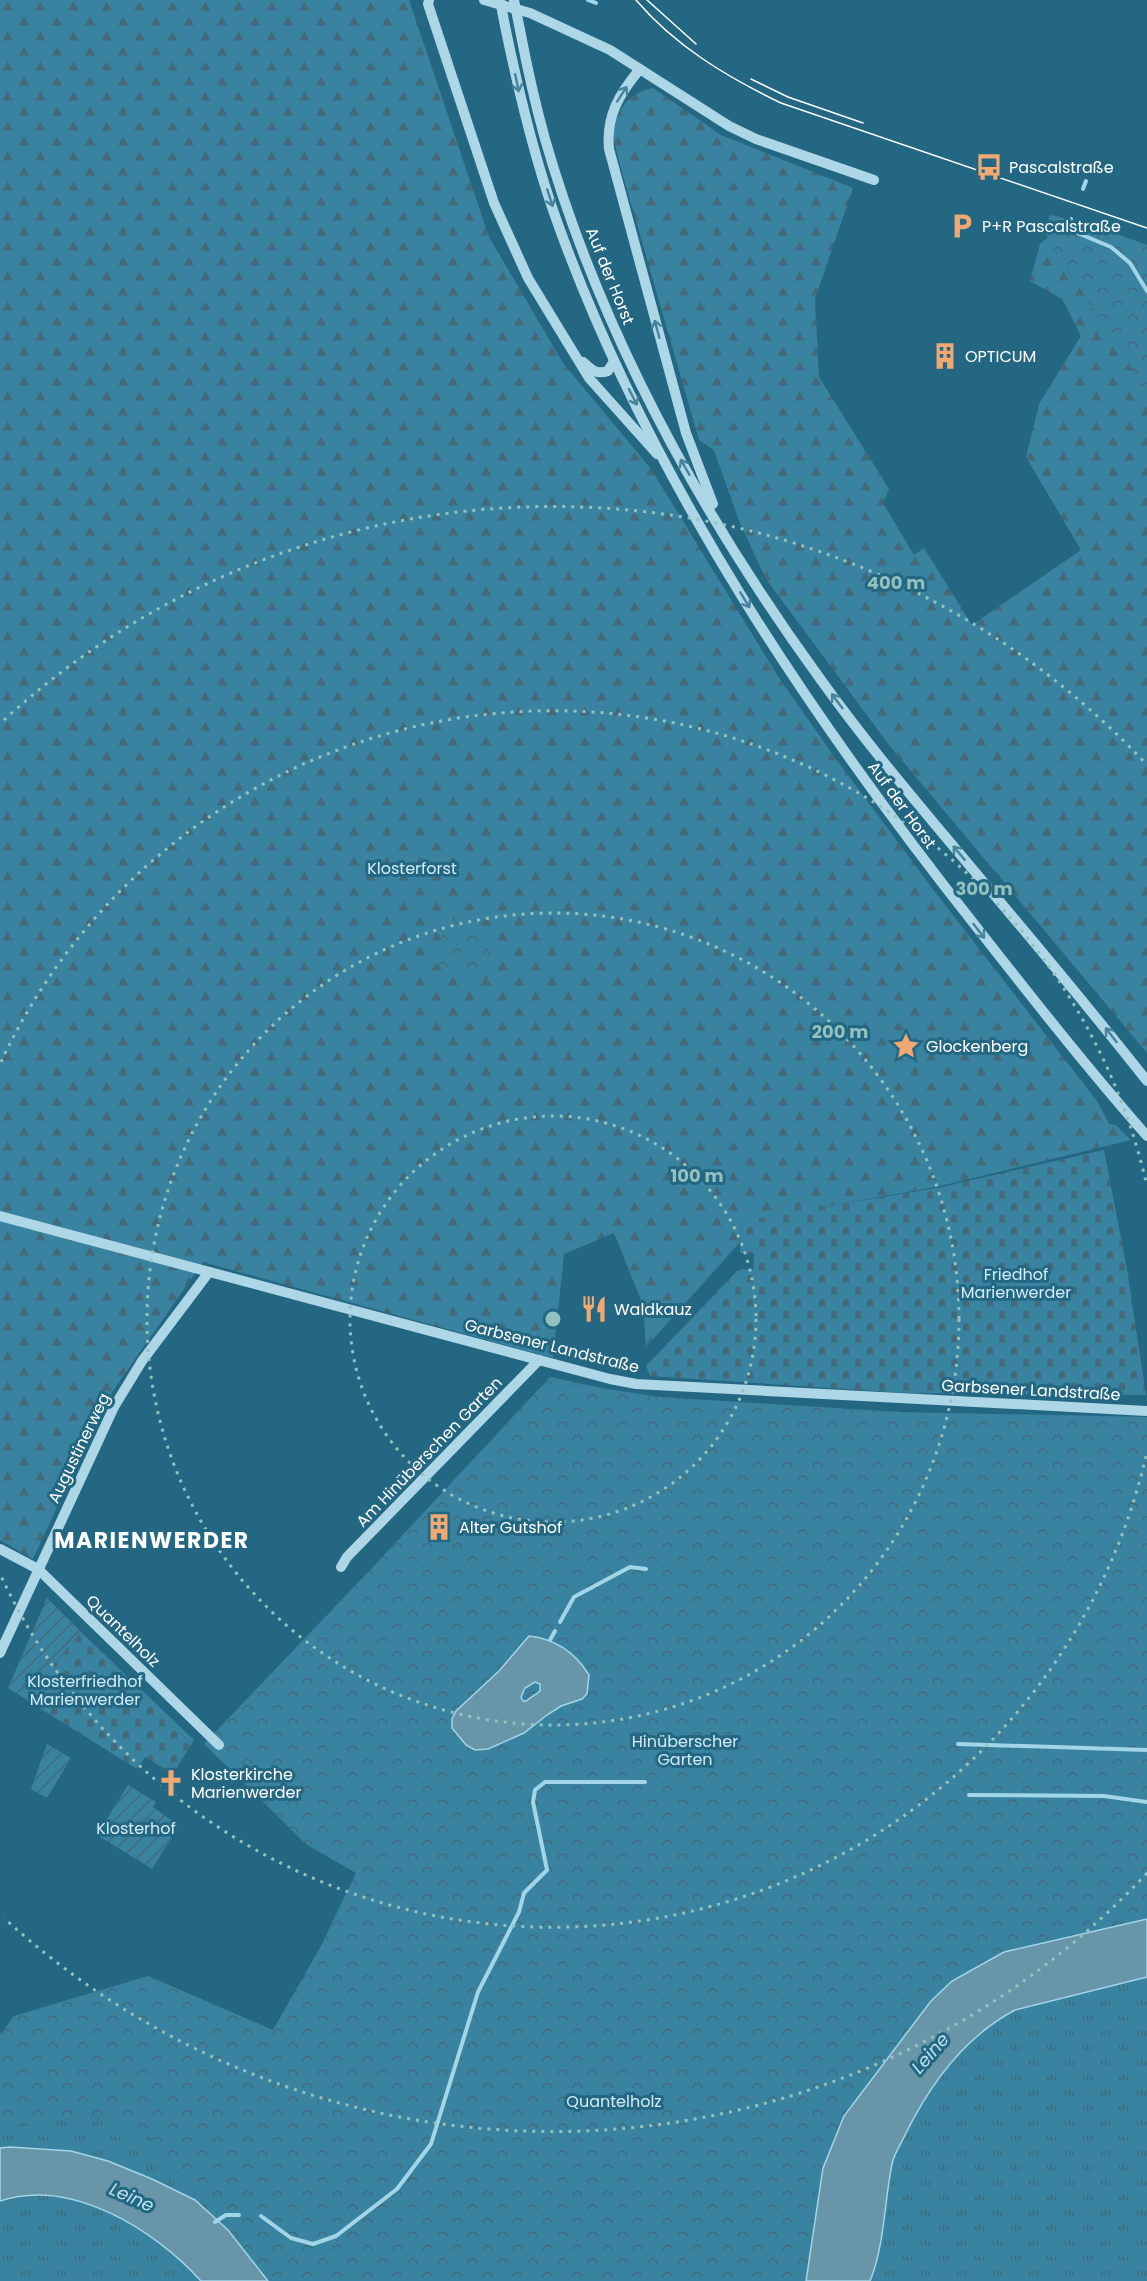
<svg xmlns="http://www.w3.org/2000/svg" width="1147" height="2281" viewBox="0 0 1147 2281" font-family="Poppins,sans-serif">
<defs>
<pattern id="grass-tufts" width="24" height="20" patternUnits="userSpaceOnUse" patternTransform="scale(1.5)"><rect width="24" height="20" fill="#3983a0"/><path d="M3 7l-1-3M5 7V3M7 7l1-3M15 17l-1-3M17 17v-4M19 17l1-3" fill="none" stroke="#426a7a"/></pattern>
<pattern id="forest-firs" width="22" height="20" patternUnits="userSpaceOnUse" patternTransform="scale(1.5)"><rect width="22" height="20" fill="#3983a0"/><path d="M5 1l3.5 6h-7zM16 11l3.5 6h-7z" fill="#426a7a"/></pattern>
<pattern id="cemetery-stones" width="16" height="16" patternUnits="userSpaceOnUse" patternTransform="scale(1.5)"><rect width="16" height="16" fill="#3983a0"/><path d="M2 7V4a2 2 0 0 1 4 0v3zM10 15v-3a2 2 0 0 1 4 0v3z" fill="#426a7a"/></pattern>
<pattern id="park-crowns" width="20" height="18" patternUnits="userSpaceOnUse" patternTransform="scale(1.5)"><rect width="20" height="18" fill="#3983a0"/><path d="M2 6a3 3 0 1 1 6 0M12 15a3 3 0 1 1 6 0" fill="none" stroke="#426a7a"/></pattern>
<pattern id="garden-furrows" width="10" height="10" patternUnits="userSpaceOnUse" patternTransform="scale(1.5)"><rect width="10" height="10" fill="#3983a0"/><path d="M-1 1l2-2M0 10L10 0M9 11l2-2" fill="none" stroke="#426a7a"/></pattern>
</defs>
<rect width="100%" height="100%" fill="#246783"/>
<!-- grass -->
<g fill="url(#grass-tufts)">
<path d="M1147,1977V2281H870C885,2244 884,2203 892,2164C894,2154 901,2144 905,2135C930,2084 964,2037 1015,2010Z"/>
<path d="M94,2115L161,2142L168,2165L194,2186L195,2200C133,2169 70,2142 0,2148V2130Z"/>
<path d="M31,2195C43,2196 56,2196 68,2199C120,2211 166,2242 201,2281H0V2201Z"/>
</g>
<!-- forest -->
<g fill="url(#forest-firs)">
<path d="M0,0H409L489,237L563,363L651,469L779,678L836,759L935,892L1097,1101L1109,1124L1116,1125L1131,1140L936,1187L822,1207L775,1219L742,1218L740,1242L646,1347L643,1305L614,1233L564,1254L553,1358L203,1262L108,1398L33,1559L0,1540Z"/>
<path d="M653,88L721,135L853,188L815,299L819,377L889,489L883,503L914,555L924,548L972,625L1081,550L1026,457L1039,404L1081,336L1062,299L1030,281L1040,244L1047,238L1147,391V1053L889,745L766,579L739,521L714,450L699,440L620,165C618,155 613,141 614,132C617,107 630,93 653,88Z"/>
</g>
<!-- cemetery -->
<g fill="url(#cemetery-stones)">
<path d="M1104,1150L1127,1269L1146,1395L907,1393L650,1376L646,1366L739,1269L753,1270L754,1254L740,1253L742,1217L775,1219L777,1202L821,1204L822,1207L937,1188Z"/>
<path d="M81,1632L194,1740L173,1774L145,1757L137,1769L25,1699Z"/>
</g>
<!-- park -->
<g fill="url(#park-crowns)">
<path d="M1050,215L1090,224L1147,245V391L1047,238L1045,231Z"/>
<path d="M446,914L488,946L490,976L474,982L436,965Z"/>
<path d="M550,1377L607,1389L660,1397L900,1412L1147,1417V1919L1004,1952L952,1981L931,2001L813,2238L806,2281H268L228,2230L195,2200L194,2186L168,2165L160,2142L94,2115L0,2130V2035L14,2016L148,1976L273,2030L321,1946L356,1873L307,1845L204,1744L371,1569Z"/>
</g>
<!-- garden -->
<g fill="url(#garden-furrows)">
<path d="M47,1598L81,1632L25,1699L8,1688Z"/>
<path d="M47,1744L71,1758L47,1798L31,1789Z"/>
<path d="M128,1785L156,1802L153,1807L179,1826L175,1832L167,1828L165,1833L172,1837L152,1869L97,1835Z"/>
</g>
<!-- water -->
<g fill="#6896a8" stroke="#a1d5e8" stroke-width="1.5" fill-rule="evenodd">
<path d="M529,1636C555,1639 575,1652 589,1675L587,1694L582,1699L561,1706L547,1715L524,1733L488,1749L475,1750L466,1745L452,1728V1719L456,1711L499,1671ZM535,1682L540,1684V1691L526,1701H523L521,1697L525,1688Z"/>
<path d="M1147,1919V1977L1015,2010C964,2037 930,2084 905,2135C901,2144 894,2154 892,2164C884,2203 885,2244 870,2281H806L823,2168L844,2116L931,2001L952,1981L1004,1952Z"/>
<path d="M10,2147L71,2151L108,2161L152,2179L195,2200L228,2230L268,2281H201C155,2230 71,2177 0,2201V2148Z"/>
</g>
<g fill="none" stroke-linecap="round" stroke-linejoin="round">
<!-- stream -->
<g stroke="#a1d5e8" stroke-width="4">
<path d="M588,0L596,3"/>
<path d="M1083,189L1086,181"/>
<path d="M1071,219L1068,229L1111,247L1130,263L1147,291"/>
<path d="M560,1622L574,1597L630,1567L646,1569"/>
<path d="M550,1640L555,1631"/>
<path d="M958,1744L1147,1750"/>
<path d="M969,1795L1104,1796L1147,1802"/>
<path d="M261,2216L291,2238L313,2244L336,2236L397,2189L431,2144L478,1992L519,1912L524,1893L547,1870L533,1802L535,1790L545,1782H645"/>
<path d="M215,2222L226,2215H239"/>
</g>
<!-- minor -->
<g stroke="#add7e7" stroke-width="10">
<path d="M429,0L428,4L494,203L528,278L589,378L657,454"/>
<path d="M484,0L530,13L610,50L729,126L756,139L874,180"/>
<path d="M505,26C519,94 535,162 559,227C651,481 811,718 978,929C1033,999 1088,1069 1147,1136"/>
<path d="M520,30C527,67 535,103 545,139C601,334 702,516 821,680C872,751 929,817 985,884C1040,949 1094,1014 1147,1081"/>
<path d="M640,69C619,94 606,116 609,149L686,433L713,504"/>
<path d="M583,362C592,370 596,375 608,371L614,361"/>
<path d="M0,1216L610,1379L636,1384L1147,1411"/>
<path d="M0,1549L38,1569L219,1745"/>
<path d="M341,1567L347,1557L539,1360"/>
<path d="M0,1653L114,1407L142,1361L209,1272"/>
</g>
<!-- tram -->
<g stroke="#fff" stroke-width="1.5">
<path d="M636,0C675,46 727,77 781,103L1147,228"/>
<path d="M647,0L696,44"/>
<path d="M751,79L788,97L863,123"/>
</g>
<!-- minor-bridge -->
<g stroke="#add7e7" stroke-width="10">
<path d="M500,0L505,26"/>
<path d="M514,0L520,30"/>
</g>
</g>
<!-- one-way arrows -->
<defs><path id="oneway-shaft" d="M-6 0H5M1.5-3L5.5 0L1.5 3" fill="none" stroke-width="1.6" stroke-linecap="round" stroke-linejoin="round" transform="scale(1.5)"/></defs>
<g stroke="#46839c">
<use href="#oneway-shaft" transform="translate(517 83) rotate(78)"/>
<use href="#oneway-shaft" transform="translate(622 94) rotate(-57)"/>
<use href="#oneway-shaft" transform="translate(550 198) rotate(72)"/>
<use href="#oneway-shaft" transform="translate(657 329) rotate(-105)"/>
<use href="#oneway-shaft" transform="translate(633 397) rotate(63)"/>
<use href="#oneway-shaft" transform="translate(685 467) rotate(-120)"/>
<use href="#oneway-shaft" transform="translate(745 600) rotate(59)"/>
<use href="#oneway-shaft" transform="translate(837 701) rotate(-127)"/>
<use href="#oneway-shaft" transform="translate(959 853) rotate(-130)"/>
<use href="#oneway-shaft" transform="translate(979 931) rotate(52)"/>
<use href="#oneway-shaft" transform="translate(1111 1035) rotate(-128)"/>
</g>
<!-- distance rings -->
<g fill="none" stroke="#93c1be" stroke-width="3" stroke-dasharray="3 6">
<circle cx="553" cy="1319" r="203"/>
<circle cx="553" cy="1319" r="406"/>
<path d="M1146 1456A609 609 0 0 1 1 1576M1 1062A609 609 0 0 1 1146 1182"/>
<path d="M1147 1873A812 812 0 0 1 4 1918M4 720A812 812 0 0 1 1147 765"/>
</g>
<!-- icons -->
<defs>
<symbol id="bus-bare" viewBox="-9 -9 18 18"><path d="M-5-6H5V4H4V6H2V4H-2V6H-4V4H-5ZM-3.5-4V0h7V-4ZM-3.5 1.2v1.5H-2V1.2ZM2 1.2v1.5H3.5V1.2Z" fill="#f1a971" stroke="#246783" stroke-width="2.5" paint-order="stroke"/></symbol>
<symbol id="parking-bare" viewBox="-9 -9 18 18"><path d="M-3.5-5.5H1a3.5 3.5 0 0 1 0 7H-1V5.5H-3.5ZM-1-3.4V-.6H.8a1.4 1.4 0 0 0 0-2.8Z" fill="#f1a971" stroke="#246783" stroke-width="2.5" paint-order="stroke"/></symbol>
<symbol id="building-bare" viewBox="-9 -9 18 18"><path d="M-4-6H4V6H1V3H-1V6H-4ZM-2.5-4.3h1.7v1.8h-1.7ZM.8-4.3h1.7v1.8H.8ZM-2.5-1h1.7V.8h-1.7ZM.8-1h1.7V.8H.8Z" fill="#f1a971" stroke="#246783" stroke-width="2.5" paint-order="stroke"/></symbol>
<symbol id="sight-bare" viewBox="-9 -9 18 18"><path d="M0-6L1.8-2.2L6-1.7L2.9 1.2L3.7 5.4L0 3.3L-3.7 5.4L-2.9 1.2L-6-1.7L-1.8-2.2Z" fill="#f1a971" stroke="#246783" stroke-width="2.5" paint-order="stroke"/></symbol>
<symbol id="restaurant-bare" viewBox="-9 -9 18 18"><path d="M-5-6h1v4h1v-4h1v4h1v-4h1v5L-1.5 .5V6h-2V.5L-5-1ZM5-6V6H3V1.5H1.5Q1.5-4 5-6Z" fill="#f1a971" stroke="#246783" stroke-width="2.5" paint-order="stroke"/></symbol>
<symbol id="church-bare" viewBox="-9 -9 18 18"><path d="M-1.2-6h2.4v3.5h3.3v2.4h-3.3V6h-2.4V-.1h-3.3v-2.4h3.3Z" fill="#f1a971" stroke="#246783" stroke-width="2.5" paint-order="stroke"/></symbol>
</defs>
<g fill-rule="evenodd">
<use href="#bus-bare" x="970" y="148" width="38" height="38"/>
<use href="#parking-bare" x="943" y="207" width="38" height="38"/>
<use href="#building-bare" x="926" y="337" width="38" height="38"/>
<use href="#sight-bare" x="887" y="1027" width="38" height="38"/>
<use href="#restaurant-bare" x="575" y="1290" width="38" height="38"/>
<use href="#building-bare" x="420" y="1508" width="38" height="38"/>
<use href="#church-bare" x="152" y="1764" width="38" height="38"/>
</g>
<g text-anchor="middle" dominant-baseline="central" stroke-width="6" stroke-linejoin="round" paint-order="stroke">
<!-- poi labels -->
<g font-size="16" fill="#fff" stroke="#246783" text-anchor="start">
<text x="1009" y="167">Pascalstraße</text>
<text x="982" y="226">P+R Pascalstraße</text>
<text x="965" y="356">OPTICUM</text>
<text x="926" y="1046">Glockenberg</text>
<text x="614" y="1309">Waldkauz</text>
<text x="459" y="1527">Alter Gutshof</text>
<text x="191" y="1774">Klosterkirche<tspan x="191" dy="18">Marienwerder</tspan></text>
</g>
<!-- street labels -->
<g font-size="16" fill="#fff" stroke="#246783">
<text transform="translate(610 276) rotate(68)">Auf der Horst</text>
<text transform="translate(902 805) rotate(54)">Auf der Horst</text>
<text transform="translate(552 1346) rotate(14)">Garbsener Landstraße</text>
<text transform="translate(1031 1390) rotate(3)">Garbsener Landstraße</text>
<text transform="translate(79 1448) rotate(-64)">Augustinerweg</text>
<text transform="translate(429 1452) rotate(-46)">Am Hinüberschen Garten</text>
<text transform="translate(123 1631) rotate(44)">Quantelholz</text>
</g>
<!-- park labels -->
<g font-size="16" fill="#d0ecf6" stroke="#246783">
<text x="412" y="868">Klosterforst</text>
<text x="1016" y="1274">Friedhof<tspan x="1016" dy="18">Marienwerder</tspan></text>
<text x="85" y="1681">Klosterfriedhof<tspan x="85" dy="18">Marienwerder</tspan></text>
<text x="685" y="1741">Hinüberscher<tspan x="685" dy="18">Garten</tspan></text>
<text x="136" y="1828">Klosterhof</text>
<text x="614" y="2101">Quantelholz</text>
</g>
<!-- water labels -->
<g font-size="18" font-style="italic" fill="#bce2f0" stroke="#246783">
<text transform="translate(930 2053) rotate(-49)">Leine</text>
<text transform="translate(132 2197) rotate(24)">Leine</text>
</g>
<!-- district labels -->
<g font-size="22" font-weight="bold" letter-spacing="1.5" fill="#fff" stroke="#246783">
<text x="152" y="1540">MARIENWERDER</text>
</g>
</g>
<circle cx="553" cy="1319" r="9" fill="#93c1be" stroke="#246783" stroke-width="3"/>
<g font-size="18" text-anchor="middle" font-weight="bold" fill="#93c1be" stroke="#246783" stroke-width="6" stroke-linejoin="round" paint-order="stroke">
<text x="896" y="589">400 m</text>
<text x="984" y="895">300 m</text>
<text x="840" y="1038">200 m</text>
<text x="697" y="1182">100 m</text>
</g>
</svg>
